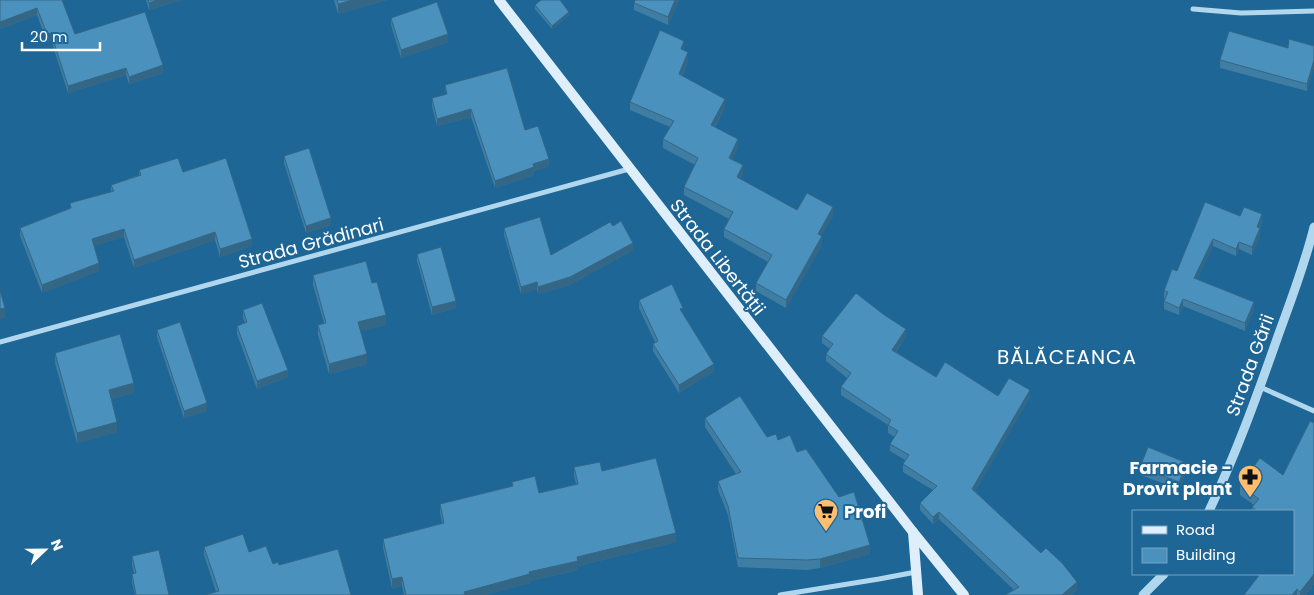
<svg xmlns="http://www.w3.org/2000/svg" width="1314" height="595" viewBox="0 0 1314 595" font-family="Poppins,sans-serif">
<rect width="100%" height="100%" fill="#1d6696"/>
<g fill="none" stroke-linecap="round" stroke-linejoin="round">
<!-- minor -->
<g stroke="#b1d7ef" stroke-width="5">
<path d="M1193,9L1241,13L1314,11"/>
<path d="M0,342L629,169"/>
<path d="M1260,387L1314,411"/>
<path d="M780,595L879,579L916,572"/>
</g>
<!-- tertiary -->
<g stroke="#b1d7ef" stroke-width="9">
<path d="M1209,511C1236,454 1257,396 1278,336C1291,300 1305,264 1314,227"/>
<path d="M1143,595L1164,574"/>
</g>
<!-- secondary -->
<g stroke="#deeffb" stroke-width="10">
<path d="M499,0L913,532L964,595"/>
<path d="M913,532L918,595"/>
</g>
</g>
<!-- wall -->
<g fill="#407da3">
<path d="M0,0H62L75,34L163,73L129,84L126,75L68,93L51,40L47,42L37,15L0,29Z"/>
<path d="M146,0H181L149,10Z"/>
<path d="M334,0H387L338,14Z"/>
<path d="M679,0L668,25L634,10V3Z"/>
<path d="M535,5L569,15L552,29L535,9Z"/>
<path d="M391,18L448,42L401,58L391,25Z"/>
<path d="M1314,46V67L1307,91L1220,68V60L1288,48Z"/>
<path d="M684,49V50L688,61L682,76L725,107L715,127L738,147L732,159L743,174L740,179L797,210L833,216L821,236L822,245L786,308L756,291V283L768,262L724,237V229L729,219L684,195V187L695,165L663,148V139L670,127L630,110V102Z"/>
<path d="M445,85L525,130L549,166L534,171V175L495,188L471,117L437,126L432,106V98L446,94Z"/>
<path d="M284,156L331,225L306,233L284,163Z"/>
<path d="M139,170L183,172L252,246L220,257L215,240L134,268L124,237L94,246L99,271L42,293L20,236V228L70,209V203L111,192V185L139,175Z"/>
<path d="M1205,202L1240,216L1262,222L1260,228V236L1252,255L1239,249L1236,256L1213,246L1197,279L1254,309L1245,331L1183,306L1179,315L1164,309V301L1165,299L1164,298V291L1177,271Z"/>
<path d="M613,226L633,250L570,285L538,294L537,289L521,294L504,235V228L551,255Z"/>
<path d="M417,254L456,308L432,315L417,261Z"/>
<path d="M313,275L372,283L386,325L360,331L367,364L329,374L318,335V325L324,323L313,285Z"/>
<path d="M639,300L683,314L714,371L679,393L653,351V344L655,342L639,308Z"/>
<path d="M243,310L288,377L257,389L237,334V326L245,323L243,318Z"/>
<path d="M157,330L207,411L184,418L157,337Z"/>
<path d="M822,336H906L896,352L936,377L998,396L1030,397L975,491L1077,589L1071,595H1005L1014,590L939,519L933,524L920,510V503L933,490L903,472V464L905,460L890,451V444L895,437L888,433V425L841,395V387L847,378L826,361V354L830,349L822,343Z"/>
<path d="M55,353L134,393L111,399L117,432L77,443L55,363Z"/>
<path d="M705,418L778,440L797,452L870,554L820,568L807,570L738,567L728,515L718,490V481L736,474L705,427Z"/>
<path d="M1314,423V584L1306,595H1244L1293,574V511H1252V507L1254,505L1240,495V485L1283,475Z"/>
<path d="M574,467L602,471L676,542L578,566V570L530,581V583L485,595H404L402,586L392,588L383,548V539L442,523L440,513V504L512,486V482L539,493L576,484L574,476Z"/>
<path d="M1140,467L1187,470L1179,489L1140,475Z"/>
<path d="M204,547L249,552L273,564L279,565L216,592L204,555Z"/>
<path d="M132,556L169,595H135L132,582V574H134L132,564Z"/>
</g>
<!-- shaded-wall -->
<g fill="#346685">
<path d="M157,0H181L149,10V3Z"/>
<path d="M353,0H387L338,14V4Z"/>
<path d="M675,0H679L668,25V17Z"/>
<path d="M37,8V15L0,29V22Z"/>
<path d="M569,12V15L552,29V26Z"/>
<path d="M51,33V40L47,42V34Z"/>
<path d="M448,34V42L401,58V50Z"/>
<path d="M684,41V49L681,57V49Z"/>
<path d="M688,52V61L679,82V74Z"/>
<path d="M1314,60V67L1307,91V84Z"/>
<path d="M163,65V73L129,84V77Z"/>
<path d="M126,68V75L68,93V86Z"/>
<path d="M725,99V107L711,133V125Z"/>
<path d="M471,109V117L437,126V119Z"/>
<path d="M738,139V147L729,166V158Z"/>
<path d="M549,159V166L534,171V175L495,188V181L533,164Z"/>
<path d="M743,165V174L737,185V177Z"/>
<path d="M833,207V216L818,242V234Z"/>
<path d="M1262,214V222L1257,234V227Z"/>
<path d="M331,218V225L306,233V226Z"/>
<path d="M1260,228V236L1252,255V247Z"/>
<path d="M124,229V237L92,247V239Z"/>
<path d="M215,232V240L134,268V260Z"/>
<path d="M822,236V245L786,308V300Z"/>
<path d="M252,239V246L220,257V249Z"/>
<path d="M1213,239V246L1194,285V278Z"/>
<path d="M1239,242V249L1236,256V249Z"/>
<path d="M633,243V250L570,285L538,294V287Z"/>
<path d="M99,263V271L42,293V285Z"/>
<path d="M537,282V289L521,294V287Z"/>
<path d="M1183,299V306L1179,315V308Z"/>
<path d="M456,301V308L432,315V307Z"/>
<path d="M1254,302V309L1245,331V323Z"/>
<path d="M5,308V318L0,320V309Z"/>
<path d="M386,315V325L358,332V322Z"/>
<path d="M906,329V336L892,357V350Z"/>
<path d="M367,354V364L329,374V364Z"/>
<path d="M714,364V371L679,393V385Z"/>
<path d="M288,370V377L257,389V381Z"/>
<path d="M134,383V393L109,400V390Z"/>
<path d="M1030,390V397L972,496V489Z"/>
<path d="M207,403V411L184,418V411Z"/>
<path d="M117,422V432L77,443V433Z"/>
<path d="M1187,463V470L1179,489V482Z"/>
<path d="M939,512V519L933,524V517Z"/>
<path d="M676,533V542L578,566V570L530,581V583L485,595H464V592L577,557Z"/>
<path d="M870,545V554L820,568V559Z"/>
<path d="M1314,574V584L1306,595H1300V592Z"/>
<path d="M402,577V586L392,588V579Z"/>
<path d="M1077,582V589L1071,595H1062Z"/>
<path d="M1297,589V595H1292Z"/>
</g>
<!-- building -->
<g fill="#4a91be" stroke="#346685">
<path d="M0,0H62L75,34L145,12L163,65L129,77L126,68L68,86L51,33L47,34L37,8L0,22Z"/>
<path d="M148,0H157L149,3Z"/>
<path d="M337,0H353L338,4Z"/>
<path d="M541,0H560L569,12L552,26L535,5Z"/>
<path d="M635,0H675L668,17L634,3Z"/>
<path d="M437,2L448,34L401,50L391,18Z"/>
<path d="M660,30L684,41L681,49L688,52L679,74L725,99L711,125L738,139L729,158L743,165L737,177L797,210L807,193L833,207L818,234L822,236L786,300L756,283L772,255L724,229L733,212L684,187L698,158L663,139L674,121L630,102Z"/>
<path d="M1229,31L1288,48L1289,39L1314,46V60L1307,84L1220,60Z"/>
<path d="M507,68L525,130L538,126L549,159L533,164L534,167L495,181L471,109L437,119L432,98L447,94L445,85Z"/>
<path d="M309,148L331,218L306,226L284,156Z"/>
<path d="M178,158L183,172L226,158L252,239L220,249L215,232L134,260L124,229L92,239L99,263L42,285L20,228L71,208L70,203L114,191L111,185L141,175L139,170Z"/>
<path d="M1205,202L1240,216L1244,207L1262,214L1257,227L1260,228L1252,247L1239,242L1236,249L1213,239L1194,278L1254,302L1245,323L1183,299L1179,308L1164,301L1168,292L1164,291L1172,269L1177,271Z"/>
<path d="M540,217L551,255L610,222L613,226L621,221L633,243L570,277L538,287L537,282L521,287L504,228Z"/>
<path d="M441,247L456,301L432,307L417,254Z"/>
<path d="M366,261L372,283L377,282L386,315L358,322L367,354L329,364L318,325L326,323L313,275Z"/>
<path d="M672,284L683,308L680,309L714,364L679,385L653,344L658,341L639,300Z"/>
<path d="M0,290L5,308L0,309Z"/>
<path d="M856,293L883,314L906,329L892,350L936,377L945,362L998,396L1009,378L1030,390L972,489L1041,553L1046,548L1063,564L1077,582L1062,595H1005L1019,587L939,512L933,517L920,503L937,486L903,464L909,455L890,444L898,431L888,425L891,420L841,387L851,373L826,354L833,344L822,336Z"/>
<path d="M262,303L288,370L257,381L237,326L247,322L243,310Z"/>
<path d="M180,322L207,403L184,411L157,330Z"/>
<path d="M120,334L134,383L109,390L117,422L77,433L55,353Z"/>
<path d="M740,396L767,437L776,434L778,440L790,435L797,452L806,449L839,497L854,492L870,545L820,559L807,560L738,558L728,506L718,481L741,472L705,418Z"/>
<path d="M1310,421L1314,423V574L1300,592L1297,589L1292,595H1244L1260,574H1293V511H1257L1252,507L1259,499L1240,485L1260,458L1283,475Z"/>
<path d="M1148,447L1187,463L1179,482L1140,467Z"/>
<path d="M656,458L676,533L577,557L578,561L529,572L530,574L464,592L465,595H406L402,577L392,579L383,539L444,523L440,504L513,486L512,482L535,476L539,493L578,484L574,467L600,462L602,471Z"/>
<path d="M243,534L249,552L266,546L273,564L278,562L279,565L338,549L351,595H205L219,591L204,547Z"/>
<path d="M159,550L169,595H136L132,574L136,573L132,556Z"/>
</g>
<!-- icons -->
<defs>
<symbol id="pharmacy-pin" viewBox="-11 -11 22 30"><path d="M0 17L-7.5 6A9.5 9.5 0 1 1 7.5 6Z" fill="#febe70" stroke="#1d6696"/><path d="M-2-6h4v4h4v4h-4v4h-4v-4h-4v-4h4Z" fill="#111"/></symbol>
<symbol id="supermarket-pin" viewBox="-11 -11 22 30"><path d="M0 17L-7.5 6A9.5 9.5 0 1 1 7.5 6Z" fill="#febe70" stroke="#1d6696"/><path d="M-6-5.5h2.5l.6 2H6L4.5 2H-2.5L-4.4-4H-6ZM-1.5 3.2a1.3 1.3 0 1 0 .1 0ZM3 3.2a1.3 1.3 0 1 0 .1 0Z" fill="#111"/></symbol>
</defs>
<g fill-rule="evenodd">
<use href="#pharmacy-pin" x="1236" y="463" width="28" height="38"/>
<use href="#supermarket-pin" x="812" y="497" width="28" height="38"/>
</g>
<g text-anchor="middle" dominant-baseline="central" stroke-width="4" stroke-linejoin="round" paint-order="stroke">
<!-- street labels -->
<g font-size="18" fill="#fff" stroke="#1d6696">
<text transform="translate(311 243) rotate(-15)">Strada Grădinari</text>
<text transform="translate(718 257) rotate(52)">Strada Libertății</text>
<text transform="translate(1250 365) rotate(-70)">Strada Gării</text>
</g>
<!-- poi labels -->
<g font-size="18" font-weight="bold" fill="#fff" stroke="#1d6696" text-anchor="end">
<text x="1232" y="467">Farmacie -<tspan x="1232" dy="21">Drovit plant</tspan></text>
<text x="844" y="511" text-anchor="start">Profi</text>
</g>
<!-- quarter labels -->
<g font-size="20" letter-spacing="1" fill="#fff" stroke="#1d6696">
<text x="1067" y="357">BĂLĂCEANCA</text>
</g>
</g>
<!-- legend -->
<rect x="1132" y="510" width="162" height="65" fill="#1d6696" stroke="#77a3c0"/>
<rect x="1142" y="526" width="25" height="8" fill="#deeffb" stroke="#77a3c0"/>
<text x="1176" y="535" font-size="15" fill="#ffffff">Road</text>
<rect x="1142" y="548" width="25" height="15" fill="#4a91be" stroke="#77a3c0"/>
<text x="1176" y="560" font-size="15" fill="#ffffff">Building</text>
<!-- north arrow -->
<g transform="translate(45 550) rotate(68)" stroke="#1d6696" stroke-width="4" paint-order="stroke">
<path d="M0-4L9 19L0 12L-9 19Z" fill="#ffffff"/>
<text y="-8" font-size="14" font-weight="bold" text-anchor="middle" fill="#ffffff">N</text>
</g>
<!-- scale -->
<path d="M22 42v8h78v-8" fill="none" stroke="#ffffff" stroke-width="2.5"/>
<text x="30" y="42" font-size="15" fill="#ffffff" stroke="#1d6696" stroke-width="4" paint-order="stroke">20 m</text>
</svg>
